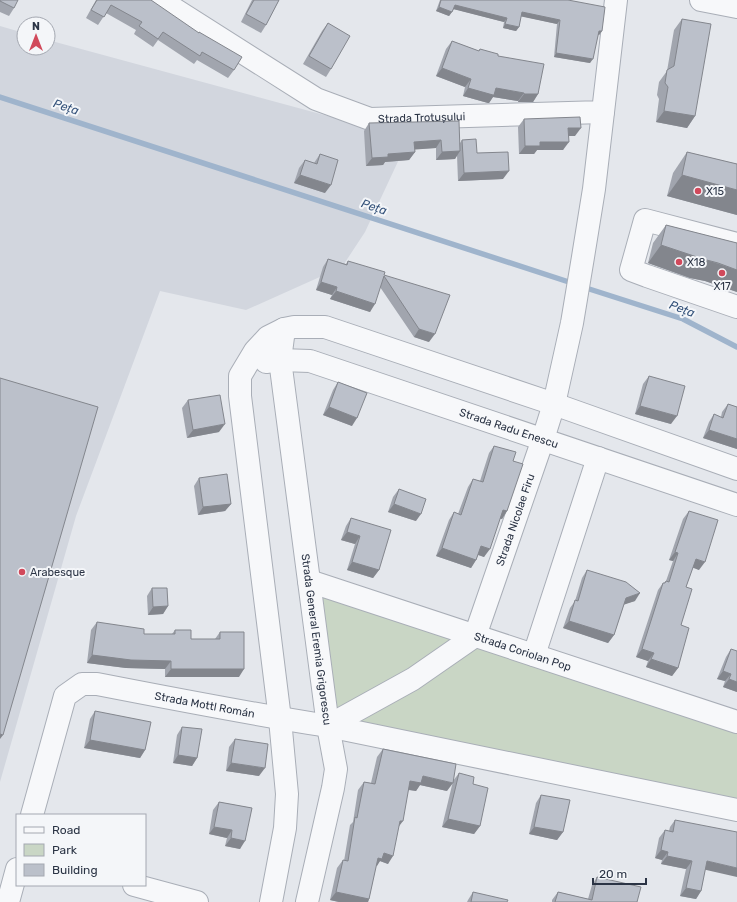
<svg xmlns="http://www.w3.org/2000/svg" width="737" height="902" viewBox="0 0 737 902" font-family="Rubik,sans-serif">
<rect width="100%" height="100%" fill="#e4e7ec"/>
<!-- built -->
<path fill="#d2d6de" d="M0,26L24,33V48H48V40L409,138L365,232L342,267L246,310L160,291L76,516L0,782Z"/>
<!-- green -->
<path fill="#c9d6c5" d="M309,581L737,722V810L328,726Z"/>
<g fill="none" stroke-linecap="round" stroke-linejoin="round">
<!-- stream -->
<g stroke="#9fb4cc" stroke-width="5.5">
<path d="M0,97L575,284"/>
<path d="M583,287L683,319L737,347"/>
</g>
<defs>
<g id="minor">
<path id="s1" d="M160,0L316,99L370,119L603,112L616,0"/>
<path d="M701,0L737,7"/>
<path d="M737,244L645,220L631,270L647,276L737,307"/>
<path id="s2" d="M284,329L280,360L328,726L336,769L333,788L307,902"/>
<path id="s3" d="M266,362L280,360L310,361L737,505"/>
<path id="s4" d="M309,581L737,722"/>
<path id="s5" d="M475,636L543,439L554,404L572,323L583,257L594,189L603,112"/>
<path d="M534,655L598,458"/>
<path d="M328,726L413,679L475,636"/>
<path id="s6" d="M32,815L65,696L82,684H97C174,699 251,714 328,726L737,810"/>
<path d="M134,885L197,902"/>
<path d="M8,902L17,869"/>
<path d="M271,902L285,828L287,794L280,719L240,396V376L255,351L268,337L284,329L294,327H325L554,404L737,469"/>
</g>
</defs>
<!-- minor casing -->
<use href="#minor" stroke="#a9aeb7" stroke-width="24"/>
<!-- minor -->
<use href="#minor" stroke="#f7f8fa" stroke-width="22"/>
</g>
<!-- wall -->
<g fill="#a1a5ae">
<path d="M0,0L14,8L9,16L0,12Z"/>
<path d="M96,0H151L234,70L228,78L197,60L194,64L158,40L153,47L134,34L136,30L106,13L98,25L86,18Z"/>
<path d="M252,0H279L266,25L261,33L241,22Z"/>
<path d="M440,0H568L602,31L599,35H598L590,63L554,57L557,24L521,16L519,27L516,31L503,28L504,22L454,9L449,16L436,11Z"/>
<path d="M682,19L695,116L687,128L656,122L659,99L657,95L659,82L667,71L674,30Z"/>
<path d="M328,23L331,69L326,77L303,64L322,31Z"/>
<path d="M452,41L479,51L480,49L498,56L538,94L533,102H518V101L493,97L489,103H488L463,96L465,87L436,76L446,49Z"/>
<path d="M524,119L575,136H569L563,150H537L534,154H519L518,127Z"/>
<path d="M369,123L460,143L462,140L477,153L503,179L458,181L457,155L455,159L436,160V148L415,149V152L409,160L385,162L383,165L366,166L364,131Z"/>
<path d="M687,152L737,164V215L667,196L673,173Z"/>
<path d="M320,154L325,193L294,183L299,168L305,160L314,163Z"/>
<path d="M666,225L737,243V292L705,281L690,278L648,263L653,243Z"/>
<path d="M328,259L346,264L348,261L384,275L429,342L414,337L380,287L370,312L330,299L332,295L316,290L323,267Z"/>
<path d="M649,376L671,424L635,414L643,384Z"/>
<path d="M338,382L352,426L323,415L333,390Z"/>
<path d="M188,400L219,432L187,438L182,408Z"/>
<path d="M728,404L737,407V449L703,438L709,422L714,414L721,417L722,412Z"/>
<path d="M494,446L513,461L507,511L502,519H500L484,557L478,555L476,560L471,568L436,556L449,520L454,512L458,514L468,487L473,479L480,481L489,453Z"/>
<path d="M199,478L231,504L225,511L198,515L194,486Z"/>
<path d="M399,489L416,521L388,512L393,497Z"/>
<path d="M689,511L699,570L693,567L686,587L681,625L678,668L672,676L646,667L648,661L636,657L658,590L663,583H664L666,581L673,561L669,560L683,519Z"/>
<path d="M351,518L379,570L373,578L347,570L355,544L341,540L346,526Z"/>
<path d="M587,570L635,601L624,604L614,635L608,643L563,628L570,608L575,601L582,578Z"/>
<path d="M152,588L168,606L163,614L148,615L147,596Z"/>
<path d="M97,622L144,634H172L175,630L191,639H215L220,632L239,677H165V669L126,668L87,663L91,630Z"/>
<path d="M731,649L737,692L723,687L725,681L717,679L726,657Z"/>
<path d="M95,711L145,750L140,758L84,748L90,719Z"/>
<path d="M182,727L197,758L192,766L173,763L177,735Z"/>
<path d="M235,739L259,776L226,771L229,747Z"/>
<path d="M383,749L447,791L420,785L416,791L408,790L388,864L380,861L376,866L369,899L368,902H339L330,900L337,868L343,860L344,861L350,825L353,822L358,790L364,782L371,783L377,757Z"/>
<path d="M459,773L473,784L480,826L474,834L442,827L453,781Z"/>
<path d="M541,795L563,832L557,840L529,834L536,803Z"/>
<path d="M219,802L252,808L240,849L225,846L227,838L209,834L213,810Z"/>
<path d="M675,820L705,870L701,891L696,899L680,896L686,869L661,864L662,860L655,858L659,838L665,830L669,831L670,827Z"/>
<path d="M597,877L637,902H552V900L558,892L588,899L592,885Z"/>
<path d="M473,892L507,902H467L468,900Z"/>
</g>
<!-- shaded-wall -->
<g fill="#83868d">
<path d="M455,5L507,18L504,22L453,9Z"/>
<path d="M439,7L452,12L449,16L436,11Z"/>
<path d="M522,12L560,20L557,24L519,16Z"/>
<path d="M505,24L519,27L516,31L503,28Z"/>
<path d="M599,31H602L599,35H596Z"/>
<path d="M556,53L593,59L590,63L554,57Z"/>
<path d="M442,68L471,79L465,87L436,76Z"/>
<path d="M468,88H496L524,93L518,101L493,97L489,103H488L463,96Z"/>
<path d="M524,94H538L533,102H518Z"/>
<path d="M664,111L695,116L687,128L656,122Z"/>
<path d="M568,128H581L575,136H563Z"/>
<path d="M441,140L436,148L409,150L414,142Z"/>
<path d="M540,142H569L563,150H537L534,154H519L525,146Z"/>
<path d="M460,151L455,159L436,160L442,152Z"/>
<path d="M415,152L409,160L385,162L383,165L366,166L372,158L388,154Z"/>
<path d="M509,171L503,179L458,181L464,173Z"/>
<path d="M300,175L331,185L325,193L294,183Z"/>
<path d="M682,175L737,190V215L667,196Z"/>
<path d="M661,245L737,270V292L705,281L690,278L648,263Z"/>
<path d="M321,282L337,287L332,295L316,290Z"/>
<path d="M336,291L375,304L370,312L330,299Z"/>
<path d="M419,329L435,334L429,342L414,337Z"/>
<path d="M640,406L677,416L671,424L635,414Z"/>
<path d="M329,407L357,418L352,426L323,415Z"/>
<path d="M225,424L219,432L187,438L193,430Z"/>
<path d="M709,430L737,439V449L703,438Z"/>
<path d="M231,504L225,511L198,515L203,507Z"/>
<path d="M394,504L421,514L416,521L388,512Z"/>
<path d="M503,510L507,511L502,519L498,518Z"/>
<path d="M347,532L360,536L355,544L341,540Z"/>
<path d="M481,546L490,549L484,557L476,554Z"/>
<path d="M442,548L476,560L471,568L436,556Z"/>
<path d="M675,552L678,553L673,561L669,560Z"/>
<path d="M696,559L705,562L699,570L691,567Z"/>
<path d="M352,562L379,570L373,578L347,570Z"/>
<path d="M640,593L635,601L620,606L626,598Z"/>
<path d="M168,606L163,614L148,615L153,607Z"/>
<path d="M569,621L614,635L608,643L563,628Z"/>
<path d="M642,649L654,653L648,661L636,657Z"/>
<path d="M92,655L171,661L165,669L126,668L87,663Z"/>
<path d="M651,659L678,668L672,676L646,667Z"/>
<path d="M171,669H244L239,677H165Z"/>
<path d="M723,671L731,674L725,681L717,679Z"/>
<path d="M729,679L737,682V692L723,687Z"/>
<path d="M0,734L3,735L0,739Z"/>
<path d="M90,740L145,750L140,758L84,748Z"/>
<path d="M178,755L197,758L192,766L173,763Z"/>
<path d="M231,763L265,768L259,776L226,771Z"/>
<path d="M423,776L453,783L447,791L420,785L416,791L405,789L410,781Z"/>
<path d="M448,819L480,826L474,834L442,827Z"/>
<path d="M400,821H403L397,829Z"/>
<path d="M214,827L232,830L227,838L209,834Z"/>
<path d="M534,827L563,832L557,840L529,834Z"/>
<path d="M231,838L245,841L240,849L225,846Z"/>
<path d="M661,850L668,852L662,860L655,858Z"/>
<path d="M384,853L393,856L388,864L380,861L377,866L373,865L378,858Z"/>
<path d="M667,856L692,861L686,869L661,864Z"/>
<path d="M707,861L737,868V877L702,869Z"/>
<path d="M686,888L701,891L696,899L680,896Z"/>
<path d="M336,892L369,899L368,902H339L330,900Z"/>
</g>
<!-- building -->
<g fill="#bbc0ca" stroke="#83868d">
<path d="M0,0H18L14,8L0,1Z"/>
<path d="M97,0H151L199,33V32L242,57L234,70L202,52L200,56L163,32L158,39L139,26L142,22L111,5L104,17L91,10Z"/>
<path d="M254,0H279L266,25L246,14Z"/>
<path d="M441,0H568L605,7L602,31H599L593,59L556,53L560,20L522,12L519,27L505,24L507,18L455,5L452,12L439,7Z"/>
<path d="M682,19L711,24L695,116L664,111L668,87L665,83L667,70L674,66Z"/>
<path d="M328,23L350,36L331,69L309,56Z"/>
<path d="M452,41L479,51L480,49L498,54V56L544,64L538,94H524V93L496,88L494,95H493L468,88L471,79L442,68Z"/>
<path d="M580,117L581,128H568L569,142H540V146H525L524,119Z"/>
<path d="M459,121L460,151L442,152L441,140L414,142L415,152L388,154V157L372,158L369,123Z"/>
<path d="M476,139L477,153L508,152L509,171L464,173L462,140Z"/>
<path d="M687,152L737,164V190L682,175Z"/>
<path d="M320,154L338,160L331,185L300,175L305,160L317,164Z"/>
<path d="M666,225L737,243V270L718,263L703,259L661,245Z"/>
<path d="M328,259L347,265L348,261L385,272L384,275L450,295L435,334L419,329L384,276L375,304L336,291L337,287L321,282Z"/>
<path d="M649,376L685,386L677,416L640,406Z"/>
<path d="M0,378L98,407L3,735L0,734Z"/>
<path d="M338,382L367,393L357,418L329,407Z"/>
<path d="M220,395L225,424L193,430L188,400Z"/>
<path d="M728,404L737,407V439L709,430L714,414L723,418Z"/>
<path d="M494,446L516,452L513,461L523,464L507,511L503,510L490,549L481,546L476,560L442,548L454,512L461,515L473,479L483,482Z"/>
<path d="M227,474L231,504L203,507L199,478Z"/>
<path d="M399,489L426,499L421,514L394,504Z"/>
<path d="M689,511L718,520L705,562L696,559L686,587L692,589L681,625L689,628L678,668L651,659L654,653L642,649L663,583H665L666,581L669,582L678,553L675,552Z"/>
<path d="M351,518L391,530L379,570L352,562L360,536L347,532Z"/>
<path d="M587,570L626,582L640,593L626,598L614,635L569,621L575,600L578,601Z"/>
<path d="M152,588H167L168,606L153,607Z"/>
<path d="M97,622L144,629V634H175V630H191V639H220V632H244V669H171V661L131,660L92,655Z"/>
<path d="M731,649L737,651V682L729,679L731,674L723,671Z"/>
<path d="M95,711L151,722L145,750L90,740Z"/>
<path d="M182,727L202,729L197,758L178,755Z"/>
<path d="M235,739L268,744L265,768L231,763Z"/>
<path d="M383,749L456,764L453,783L423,776L421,783L410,781L403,821H400L393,856L384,853L382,859L378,858L369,899L336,892L343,860L348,861L355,817L357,818L364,782L375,784Z"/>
<path d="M459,773L474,777L473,784L488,788L480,826L448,819Z"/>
<path d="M541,795L570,800L563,832L534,827Z"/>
<path d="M219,802L252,808L245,841L231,838L232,830L214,827Z"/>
<path d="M675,820L737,832V868L707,861L701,891L686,888L692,861L667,856L668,852L661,850L665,830L673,832Z"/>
<path d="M597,877L641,887L637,902H555L558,892L592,900Z"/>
<path d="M473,892L508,900L507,902H471Z"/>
</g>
<!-- markers -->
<g fill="#d1495b" stroke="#f4f6f9" stroke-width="1.5">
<circle cx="698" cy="191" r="4"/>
<circle cx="679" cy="262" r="4"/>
<circle cx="722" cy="273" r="4"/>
<circle cx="22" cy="572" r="4"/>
</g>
<g text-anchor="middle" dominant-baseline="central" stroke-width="4" stroke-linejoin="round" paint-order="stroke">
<!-- street labels -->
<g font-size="11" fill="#2b3445" stroke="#f4f6f9">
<text stroke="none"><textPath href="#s1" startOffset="294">Strada Trotușului</textPath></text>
<text stroke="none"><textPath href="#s3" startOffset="254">Strada Radu Enescu</textPath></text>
<text stroke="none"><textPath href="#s5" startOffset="123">Strada Nicolae Firu</textPath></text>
<text stroke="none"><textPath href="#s2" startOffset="313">Strada General Eremia Grigorescu</textPath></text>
<text stroke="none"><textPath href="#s4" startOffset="225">Strada Coriolan Pop</textPath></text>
<text stroke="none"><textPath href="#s6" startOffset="269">Strada Mottl Román</textPath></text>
</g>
<!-- poi labels -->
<g font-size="11" fill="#2b3445" stroke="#f4f6f9" text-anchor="start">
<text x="706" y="191">X15</text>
<text x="687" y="262">X18</text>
<text x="722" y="286" text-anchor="middle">X17</text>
<text x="30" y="572">Arabesque</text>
</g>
<!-- water labels -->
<g font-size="12" font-style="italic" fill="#34527a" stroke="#f4f6f9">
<text transform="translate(66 107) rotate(18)">Peța</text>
<text transform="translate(374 207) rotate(18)">Peța</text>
<text transform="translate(682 309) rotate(21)">Peța</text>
</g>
</g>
<!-- legend -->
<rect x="16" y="814" width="130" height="72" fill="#f4f6f9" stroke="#a4a8b1"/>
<rect x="24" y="827" width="20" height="6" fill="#f7f8fa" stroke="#a4a8b1"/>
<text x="52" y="834" font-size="12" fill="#2b3445">Road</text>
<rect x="24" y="844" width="20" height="12" fill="#c9d6c5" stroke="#a4a8b1"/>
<text x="52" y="854" font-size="12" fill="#2b3445">Park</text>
<rect x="24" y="864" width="20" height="12" fill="#bbc0ca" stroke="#a4a8b1"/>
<text x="52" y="874" font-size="12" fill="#2b3445">Building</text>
<!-- north arrow -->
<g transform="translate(36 36)"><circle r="19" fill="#f4f6f9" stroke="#a4a8b1"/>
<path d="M0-3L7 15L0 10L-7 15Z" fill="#d1495b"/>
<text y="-6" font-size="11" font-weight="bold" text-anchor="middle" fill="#2b3445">N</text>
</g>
<!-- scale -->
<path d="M593 878v6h53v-6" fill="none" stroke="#2b3445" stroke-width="2"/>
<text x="599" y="878" font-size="12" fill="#2b3445" stroke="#f4f6f9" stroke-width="3" paint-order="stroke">20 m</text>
</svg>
